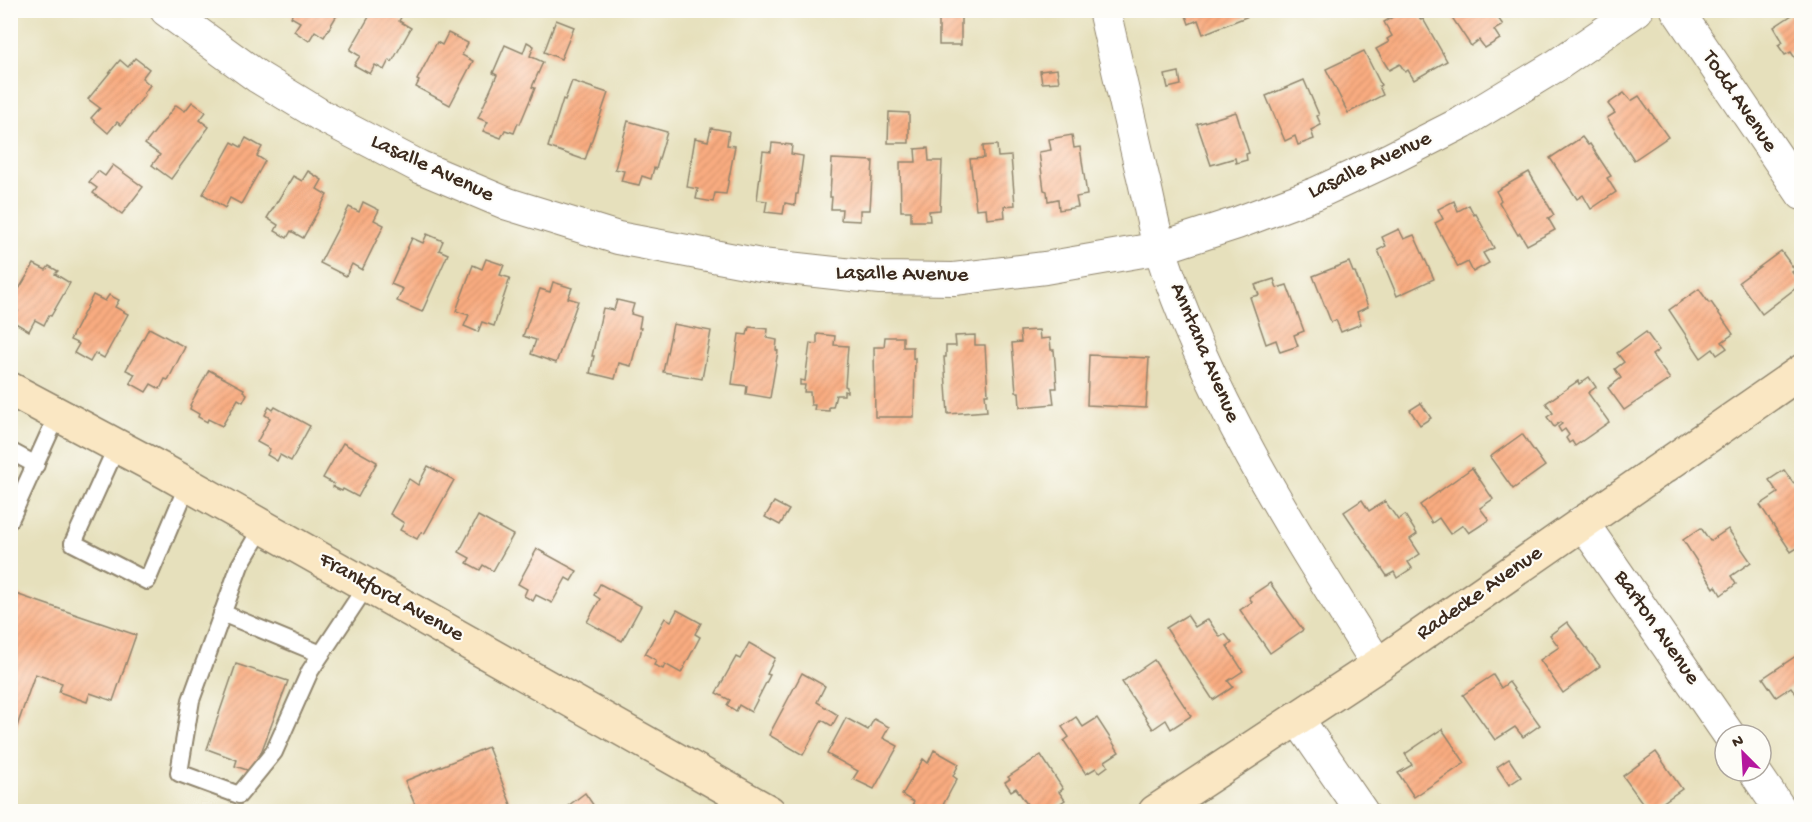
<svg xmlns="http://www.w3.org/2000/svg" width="1812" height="822" viewBox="0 0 1812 822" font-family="'Gochi Hand',sans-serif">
<defs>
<pattern id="building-hatch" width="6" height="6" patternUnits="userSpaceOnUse" patternTransform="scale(1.5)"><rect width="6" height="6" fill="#f9ac80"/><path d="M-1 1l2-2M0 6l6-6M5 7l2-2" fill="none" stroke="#d6946e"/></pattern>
</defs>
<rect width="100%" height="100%" fill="#fdfcf7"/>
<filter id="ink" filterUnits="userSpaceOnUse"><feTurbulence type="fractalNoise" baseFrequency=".0167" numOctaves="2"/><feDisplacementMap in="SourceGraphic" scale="12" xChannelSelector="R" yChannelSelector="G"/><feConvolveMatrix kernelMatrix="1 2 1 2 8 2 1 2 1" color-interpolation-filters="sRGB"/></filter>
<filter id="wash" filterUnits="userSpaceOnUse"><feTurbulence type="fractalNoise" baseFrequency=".008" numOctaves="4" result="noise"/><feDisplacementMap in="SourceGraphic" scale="24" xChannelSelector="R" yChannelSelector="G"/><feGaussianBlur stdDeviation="1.35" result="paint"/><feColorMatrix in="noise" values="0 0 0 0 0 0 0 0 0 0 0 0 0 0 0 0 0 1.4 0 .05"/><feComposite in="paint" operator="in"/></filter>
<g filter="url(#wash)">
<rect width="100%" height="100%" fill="#e6e0bc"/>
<g id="blocks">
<!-- building -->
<g fill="url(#building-hatch)">
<path d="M294,10H340L324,37L315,31L309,41L294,31L300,22L291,17Z"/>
<path d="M373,10H379L388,16L391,10H400L404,12L399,21L411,28L392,62L389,60L384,70L375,65L370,74L354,65L360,56L350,50Z"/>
<path d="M1184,10H1249L1251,15L1203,34L1198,20L1189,24Z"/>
<path d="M1404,10H1415L1421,20L1423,19L1447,61L1414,80L1408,70L1405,72L1400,64L1389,70L1376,49L1389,42L1387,39L1392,36L1384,22Z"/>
<path d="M1447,10H1497L1499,14L1496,15L1503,25L1494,30L1500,39L1485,48L1479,40L1471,46Z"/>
<path d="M1794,10H1802V57L1797,61L1791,52L1785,55L1778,45L1783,42L1774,27L1795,13Z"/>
<path d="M961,16V45H939V17Z"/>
<path d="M556,20L574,27L561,59L544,52Z"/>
<path d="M448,33L468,43L462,55L473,61L450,105L416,87L419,81L417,80L437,42L442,45Z"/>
<path d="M527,42L534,46L530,56L543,62L532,87L535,88L520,124L518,123L514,133L505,130L501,138L483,131L488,122L478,118L497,75L493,73L505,45L523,53Z"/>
<path d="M1364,51L1381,85L1379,86L1383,95L1348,113L1326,69Z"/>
<path d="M135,58L149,69L142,78L150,85L144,93L145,95L121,125L117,122L108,133L91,118L100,108L88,99L120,60L128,67Z"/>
<path d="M1057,69L1059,82L1042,83L1040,71Z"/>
<path d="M1179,72L1181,85L1168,88L1165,75Z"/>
<path d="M1304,80L1319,115L1317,116L1321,125L1311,130L1314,139L1298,145L1295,136L1285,141L1266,96Z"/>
<path d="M572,81L608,93L585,160L548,147L563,99L565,100Z"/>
<path d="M1624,93L1631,101L1639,96L1668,137L1634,160L1607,118L1615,113L1608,104Z"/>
<path d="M192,102L206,112L200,120L209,127L171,179L152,165L160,155L145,144L176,105L185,111Z"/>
<path d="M889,112L909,113V143H888Z"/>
<path d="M1236,112L1249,153L1246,154L1247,160L1236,163L1235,158L1211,165L1197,124Z"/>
<path d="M628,121L667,132L656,169L654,168L651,179L642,176L639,185L621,181L624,171L615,169Z"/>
<path d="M711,128L729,131L727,145L735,146L726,194L715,193L713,202L696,199L698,189L687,187L695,138L708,141Z"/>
<path d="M1072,135L1074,148L1080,147L1087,195L1076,197L1078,207L1059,210L1058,199L1048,201L1047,191L1044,190L1039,152L1051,150L1049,139Z"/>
<path d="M1582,137L1588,145L1590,144L1611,176L1607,178L1616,192L1591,209L1583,195L1577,199L1550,158Z"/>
<path d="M246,138L262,147L257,156L265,161L241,204L230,198L225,208L203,194L232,142L241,147Z"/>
<path d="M772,143L792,145L791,154L803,156L798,194H796L795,205L785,203L783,214L765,212L767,201L757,200L763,151L771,152Z"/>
<path d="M997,145L998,157L1011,156L1015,205L1004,206L1005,217L987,219L986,208L976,209L970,159L984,158L983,146Z"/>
<path d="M928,148L929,161H942L940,210L929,211L930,221H911V211H901L900,162H916L915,149Z"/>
<path d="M832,159L873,161L870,210H860V221L841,220L842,209H831L832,197H830Z"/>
<path d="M113,165L143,187L122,214L93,193L97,188L89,182L98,171L105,176Z"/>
<path d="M308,171L322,180L317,189L327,195L303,238L291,231L287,238L275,231L278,225L267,218L293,176L302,181Z"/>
<path d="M1529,172L1554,215L1548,218L1555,230L1527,245L1520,233L1518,235L1499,202L1501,200L1496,191Z"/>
<path d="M1454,201L1458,211L1469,205L1474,215L1476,214L1494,248L1483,253L1489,263L1473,272L1468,262L1458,267L1435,223L1443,219L1438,209Z"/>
<path d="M363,202L379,210L374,220L384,225L362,270L352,264L346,276L320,263L349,207L359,212Z"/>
<path d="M1399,229L1404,239L1414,235L1434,279L1397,296L1378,250L1386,246L1382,237Z"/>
<path d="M427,234L443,241L439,250L448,254L422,312L397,301L403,289L391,284L412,238L423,243Z"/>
<path d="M1781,251L1795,270L1792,272L1801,284L1762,314L1739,282Z"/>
<path d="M486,259L504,265L500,275L510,278L494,326L482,322L478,332L464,326L469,315L456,311L473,265L482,269Z"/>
<path d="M1349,262L1353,272H1355L1368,307L1357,312L1361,324L1341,332L1336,320L1331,322L1313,276Z"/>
<path d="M34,264L46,270L49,266L58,271L55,274L70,283L51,316L49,315L44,325L35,320L29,331L12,321L18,311L10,307V304Z"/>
<path d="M1274,279L1277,288L1287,285L1304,331L1294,335L1298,346L1280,352L1276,340L1266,344L1250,297L1259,295L1255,285Z"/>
<path d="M553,282L572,288L568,298L578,301L556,363L531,354L536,340L523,336L540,289L550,292Z"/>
<path d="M1699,289L1709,303L1711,302L1733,334L1722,342L1727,348L1717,355L1713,349L1701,358L1669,310Z"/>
<path d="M93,295L105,301L109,295L119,300L115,307L128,314L104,358L95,353L90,362L74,353L79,344L70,340Z"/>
<path d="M617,300L634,304L631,314L641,317L639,328H641L631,366L619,363L615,379L590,373L594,356H592L603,308L614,310Z"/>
<path d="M673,324L711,331L702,379L663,372Z"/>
<path d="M749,327L768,329L767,338L777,340L776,350L778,351L770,398L746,394L747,386L732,384L739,334L747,335Z"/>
<path d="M149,328L185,347L168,380L165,379L160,389L151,384L146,392L130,383L135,374L126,370Z"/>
<path d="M1039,330L1040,339L1050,338L1051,350H1054L1057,388H1052L1054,404L1020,407L1019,392H1016L1012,343L1021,342L1020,331Z"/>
<path d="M1646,332L1659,350L1652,355L1670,379L1624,410L1608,388L1621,378L1615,369L1624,362L1617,353Z"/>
<path d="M817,334L835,336L834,345L848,346L845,386L847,387V392L844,391V395H836L833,407H829V411L814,410L815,405H811L810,392H804L805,385H800V380L805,381L810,343L817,344Z"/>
<path d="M975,335V345H985L988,394H985L987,411L948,414L944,357H946V346H956L955,336Z"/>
<path d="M885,337H903V347H913V359L915,358L914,417H875L874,347H884Z"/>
<path d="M1089,355L1149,358L1146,408L1087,405Z"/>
<path d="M209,370L244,389L243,391L247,394L243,402L238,399L222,426L208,419L207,422L198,417L199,414L190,409L191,406L190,405Z"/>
<path d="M1589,377L1596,387L1588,393L1609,422L1575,446L1572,441L1569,443L1566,438L1569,435L1565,429L1561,432L1558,427L1562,424L1560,422L1554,427L1547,417L1553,413L1546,403L1578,381L1579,384Z"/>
<path d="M1421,403L1431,418L1420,425L1410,410Z"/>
<path d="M269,407L273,410L275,407L310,426L291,461L280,455L277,461L267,455L270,449L257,442L270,418L265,415Z"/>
<path d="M1522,434L1545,466L1513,489L1490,457Z"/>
<path d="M343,443L377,462L358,497L343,489L342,491L333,487L334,484L323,478Z"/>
<path d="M428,466L454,480L424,534L421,532L417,539L400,530L404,523L390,514L409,479L418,485Z"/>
<path d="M1472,468L1493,499L1480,508L1489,520L1469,533L1463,525L1450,534L1439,518L1432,523L1420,505Z"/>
<path d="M1784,470L1793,483L1797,480L1802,486V545L1791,552L1760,505L1778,493L1769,480Z"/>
<path d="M1362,500L1369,511L1385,501L1398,520L1405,515L1417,534L1410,539L1420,554L1408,562L1412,568L1397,578L1394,572L1387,576L1344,512Z"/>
<path d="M774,502L789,510L780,525L765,517Z"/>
<path d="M478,516L513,535L493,571L483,565L480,570L467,563L470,558L459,552Z"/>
<path d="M1701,528L1710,541L1728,529L1751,562L1731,576L1736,584L1721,595L1716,586L1714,588L1683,540Z"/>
<path d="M537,549L577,571L571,581L566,578L552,603L536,595L533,601L524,596L527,589L518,584Z"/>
<path d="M1270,583L1303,630L1270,653L1240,610L1252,602L1249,597Z"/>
<path d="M600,584L641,606L622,641L587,622L600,599L594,595Z"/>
<path d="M10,592L136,635L113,701L90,693L87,702L59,692L62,683L35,674L11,744Z"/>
<path d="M677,610L701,623L695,634L700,637L681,673L665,664L663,669L654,665L656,660L645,654L665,618L671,621Z"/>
<path d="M1187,615L1195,627L1208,619L1220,637L1225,634L1232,643L1227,646L1243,671L1228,681L1233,687L1213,700L1166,628Z"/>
<path d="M1567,622L1600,666L1563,693L1540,660L1559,647L1550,635Z"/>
<path d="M749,643L775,658L767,674L770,675L751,712L739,705L736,711L727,705L730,700L716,693L736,657L740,659Z"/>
<path d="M1802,652V702L1791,687L1776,697L1763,678Z"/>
<path d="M1154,660L1191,716L1171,729L1166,720L1153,729L1122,682Z"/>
<path d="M236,664L288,681L256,766L253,765L250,771L235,766L237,760L207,749Z"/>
<path d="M802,673L825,686L817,702L838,715L832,726L822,720L803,755L769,735Z"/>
<path d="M1493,675L1501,688L1509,682L1540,725L1523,737L1515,727L1495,740L1463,695Z"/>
<path d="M1076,717L1083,727L1097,718L1119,752L1105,761L1108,766L1100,772L1096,768L1086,774L1064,741L1069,737L1062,727Z"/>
<path d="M846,718L868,730L874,719L889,727L883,738L898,746L874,789L853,779L858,771L827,754Z"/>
<path d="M1442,729L1465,763L1414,797L1398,773L1412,765L1405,754Z"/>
<path d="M488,747L514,812H408L407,809L415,805L405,781Z"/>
<path d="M934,750L959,764L953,776L957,779L939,812H931L923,807L920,811L912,806L914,802L902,795L923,759L928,763Z"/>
<path d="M1656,752L1682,789L1649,812L1623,776Z"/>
<path d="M1041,755L1063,789L1059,792L1065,800L1047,812H1042L1040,808L1034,812L1033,809L1031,810L1016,788L1011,791L1005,782L1010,779L1008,777Z"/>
<path d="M1509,759L1521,777L1509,785L1497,767Z"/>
<path d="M585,793L598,812H560Z"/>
</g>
</g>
</g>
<g filter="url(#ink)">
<use href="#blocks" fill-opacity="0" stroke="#90856d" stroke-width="1.5"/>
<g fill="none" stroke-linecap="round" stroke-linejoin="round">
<defs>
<g id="lane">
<path d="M117,446L73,543L147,581L188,484"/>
<path d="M10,451L36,465"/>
<path d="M10,520L58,414"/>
<path d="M263,526L240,565L191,700L179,773L239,795L274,752L310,671L367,585"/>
<path d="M222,613L321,654"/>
</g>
<g id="street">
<path d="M166,10L258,77L322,116L420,167L508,204L618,238L761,265L880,278L954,279L1045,268L1160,248L1237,223L1317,193L1388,160L1463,122L1557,65L1637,10"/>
<path d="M1104,10C1116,63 1129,116 1141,169C1148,195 1152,223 1160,249C1208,399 1294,532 1378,665"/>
<path d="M1677,10L1802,194"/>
<path d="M1582,522L1729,735"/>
<path d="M1297,718L1362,812"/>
<path d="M1754,771L1782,812"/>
</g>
<g id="secondary">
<path d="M10,389L164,471L769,812"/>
<path d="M1155,812L1378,665L1802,371"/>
</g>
</defs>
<!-- lane casing -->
<use href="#lane" stroke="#90856d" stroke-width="20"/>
<!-- street casing -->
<use href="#street" stroke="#90856d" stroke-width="34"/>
<!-- secondary casing -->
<use href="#secondary" stroke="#90856d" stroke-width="36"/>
<!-- lane -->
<use href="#lane" stroke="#fff" stroke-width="16"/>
<!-- street -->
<use href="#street" stroke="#fff" stroke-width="32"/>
<!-- secondary -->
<use href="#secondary" stroke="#fae7c3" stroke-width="33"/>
</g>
</g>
<g text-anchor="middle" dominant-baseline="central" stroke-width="4.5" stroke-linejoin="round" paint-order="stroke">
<!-- street labels -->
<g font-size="22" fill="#3b2a1e" stroke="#fdfcf7">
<text transform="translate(1739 102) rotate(56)">Todd Avenue</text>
<text transform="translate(1370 166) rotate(-25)">Lasalle Avenue</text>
<text transform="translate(432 169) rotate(25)">Lasalle Avenue</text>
<text transform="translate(902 275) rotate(1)">Lasalle Avenue</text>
<text transform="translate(1204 353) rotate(67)">Anntana Avenue</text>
<text transform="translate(1480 594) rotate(-35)">Radecke Avenue</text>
<text transform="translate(391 598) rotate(29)">Frankford Avenue</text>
<text transform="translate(1656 628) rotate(55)">Barton Avenue</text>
</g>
</g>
<!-- margin -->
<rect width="1812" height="822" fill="none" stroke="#fdfcf7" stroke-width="36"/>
<!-- north arrow -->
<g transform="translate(1743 753) rotate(336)"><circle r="28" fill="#fdfcf7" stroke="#afa8a0" stroke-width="1.5"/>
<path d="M0-4.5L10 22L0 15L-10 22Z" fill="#b5179e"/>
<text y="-9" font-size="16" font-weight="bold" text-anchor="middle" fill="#3b2a1e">N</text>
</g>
</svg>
